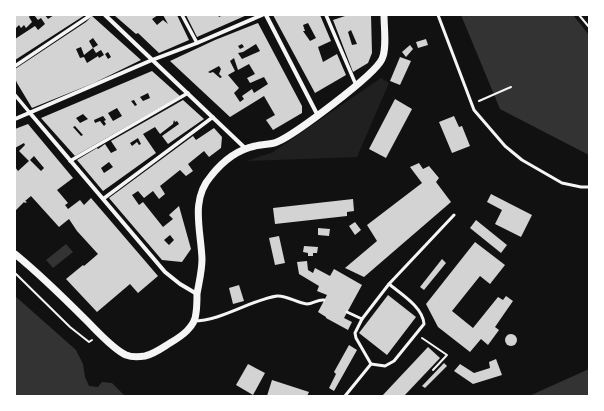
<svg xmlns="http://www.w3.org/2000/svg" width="604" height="411" viewBox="0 0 604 411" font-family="Lato,sans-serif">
<rect width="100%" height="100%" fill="#111"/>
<!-- green -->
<path fill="#202020" d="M381,78L389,83L357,157L247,161L273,152Z"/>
<!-- water -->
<g fill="#333">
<path d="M461,15H573L589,35V155L500,109Z"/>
<path d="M66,244L73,252L53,268L46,260Z"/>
<path d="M15,296L76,350L83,364L85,377L89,386L98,387L102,382L112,383L125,396H15Z"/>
<path d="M589,369V396H529Z"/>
</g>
<!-- building -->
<g fill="#d3d3d3" fill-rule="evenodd">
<path d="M15,15H30L29,17L32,22L26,28L24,25L21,28L19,25L15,29Z"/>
<path d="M34,15H45L48,19L54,15H85L15,60V39L35,26L38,30L45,24L41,18L38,20Z"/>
<path d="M114,15H158L152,19L157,25L163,20L168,24L163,15H177L189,40L159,53L138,33L136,34Z"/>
<path d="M186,15H218L219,17L223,15H247L197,37Z"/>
<path d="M273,15H320L331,41L318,47L323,62L337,54L346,75L315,93ZM308,23L316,38L310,41L303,31H305L303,25Z"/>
<path d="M348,15L349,16L351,15H371L372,53L368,63L353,72L333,20ZM351,30L357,44L352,45L348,32Z"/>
<path d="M92,16L141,60L94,83L32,108L17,83L15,78V69L86,22ZM93,38L98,45L93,48L96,53L101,50L104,55L99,58L98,56L87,63L84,57L80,58L76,49L81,47L84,55L93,48L89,41ZM108,52L111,57L108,59L105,54Z"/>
<path d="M258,23L302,106V113L273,130L266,120L275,115L264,96L230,117L170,61L215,40ZM242,44L244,47L240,49L238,46ZM256,44L260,51L242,59L238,53L243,52ZM234,58L238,70L249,64L255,74L247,78L250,83L264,77L268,84L254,93L252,89L242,96L244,99L240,102L234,93L239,88L228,75L235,71L230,61ZM219,66L221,69L219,74L222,77L220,78L213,72L210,73L208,72Z"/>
<path d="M426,39L428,45L418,48L416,42Z"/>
<path d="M410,45L413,49L406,57L402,52Z"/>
<path d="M400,57L411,61L400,85L390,81Z"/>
<path d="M152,71L180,96L75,156L41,118ZM148,93L150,98L143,101L140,97ZM134,100L137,105L135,106L131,101ZM117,108L122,116L113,121L108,113ZM83,114L88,119L80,123L76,118ZM103,116L106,120L104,121L106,124L104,126L100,121L95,123L94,120ZM75,126L83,135L81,136L73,127Z"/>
<path d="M395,99L412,109L386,158L369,149Z"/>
<path d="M183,100L204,119L168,144L162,136L179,124L177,121L175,122L174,120L173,124L160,134L155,127L143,134L156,153L103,191L77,160L97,148L98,149L105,144L111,153L117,150L111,141ZM138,138L141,144L139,145L137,142L132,146L130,143ZM109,162L113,167L104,173L101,168Z"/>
<path d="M454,116L459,127L462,126L470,146L452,153L439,122Z"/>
<path d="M28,124L73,178L57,190L68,203L65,205L68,209L80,200L84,205L91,198L158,276L138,293L130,284L97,312L66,279L83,265L84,266L98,254L77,231L69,219L59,227L31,196L25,201L27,202L25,203L24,202L15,211V167L18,171L29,161L19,151L25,145L24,143L15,148V129ZM34,156L44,168L41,171L30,160Z"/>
<path d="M214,128L222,137L221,148L209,157L204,151L188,164L193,171L186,176L180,170L160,186L165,194L159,199L153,191L144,198L138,191L132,195L139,205L143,202L163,227L173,219L169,215L179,206L191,249L182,262L162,260L109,198L193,136L196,140ZM170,235L174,240L169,245L164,240Z"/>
<path d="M419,163L423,169L429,166L439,178L436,182L451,202L364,277L345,268L377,241L367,225L422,183L410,167Z"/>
<path d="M491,194L532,215L521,237L495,224L502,210L487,202Z"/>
<path d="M353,199L354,211L347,212V216L275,224L273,208Z"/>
<path d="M476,220L507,245L501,253L470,228Z"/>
<path d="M355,222L361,230L355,235L349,226Z"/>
<path d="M318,228L330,229L329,236L318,235Z"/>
<path d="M279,236L285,263L275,265L269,238Z"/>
<path d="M475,242L505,265L490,284L480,276L452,311L473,328L498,297L503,300L506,296L513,301L495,327L499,330L488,345L481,339L470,352L438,327L426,304Z"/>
<path d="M304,246L318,247L317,253H313V256H308V253L303,252Z"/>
<path d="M442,259L446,263L424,290L420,287Z"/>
<path d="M307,261L308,270L313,273L315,268L330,276L334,269L362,285L344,318L352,322L348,330L326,318V317L318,312L327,295L317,291L319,286L299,274L297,262Z"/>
<path d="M239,285L244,301L233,304L229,288Z"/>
<path d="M388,295L416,317L387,355L359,333Z"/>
<circle cx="511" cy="340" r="6"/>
<path d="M349,345L357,350L334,391L329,388L336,374L334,372Z"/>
<path d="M428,347L440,358L404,396H382Z"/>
<path d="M496,359L502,375L473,384L454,371L460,364L474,373L490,368L489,362Z"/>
<path d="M444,363L447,366L425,388L422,386Z"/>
<path d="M248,364L265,373L253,395L236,385Z"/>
<path d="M272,380L309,392L307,396H267Z"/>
</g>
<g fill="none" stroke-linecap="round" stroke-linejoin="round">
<!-- path -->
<g stroke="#f5f5f5" stroke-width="2">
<path d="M579,15L589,27"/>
<path d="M479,101L511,87"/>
<path d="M15,273L70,327L89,342L92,340"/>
<path d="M422,338L447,355L433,370"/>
</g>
<!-- service -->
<g stroke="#f5f5f5" stroke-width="3">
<path d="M438,15L474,110L505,146L522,160L562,183L581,187H589"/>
<path d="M347,312L362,319L389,284L454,215"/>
<path d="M194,321C221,321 250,300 277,296C286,295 297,303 307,304C313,304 318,299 324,300"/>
<path d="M371,364L385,366L394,361L424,324C423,307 401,294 389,284"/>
<path d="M345,396L371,364L356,338L355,333L362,319"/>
</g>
<!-- pedestrian -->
<g stroke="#f5f5f5" stroke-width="3.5">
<path d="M182,15L197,43"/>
<path d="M326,15L356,85"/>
<path d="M15,66L91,15"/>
<path d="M15,95L30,113"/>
<path d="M70,161L188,93"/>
<path d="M103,199L213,117"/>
</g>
<!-- minor -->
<g stroke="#f5f5f5" stroke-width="4">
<path d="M105,15L246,149"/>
<path d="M266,15L317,114"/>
<path d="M30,113L165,272L180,284L197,294"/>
<path d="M15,119L152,60L197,43L262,15"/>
</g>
<!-- tertiary -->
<path stroke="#f5f5f5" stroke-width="7" d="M15,254C41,275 64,298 87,321C98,332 113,349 126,355C131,357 139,357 145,356C154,354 162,348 170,343C182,336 195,327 196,313C197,306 197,300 197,294C199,282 202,271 202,259C201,230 190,200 211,176C222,162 236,150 255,146C262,144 270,145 277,142C294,135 375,75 382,59C387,49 384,27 384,15"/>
</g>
<!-- border -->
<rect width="604" height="411" fill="none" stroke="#ffffff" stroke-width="32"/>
</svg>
